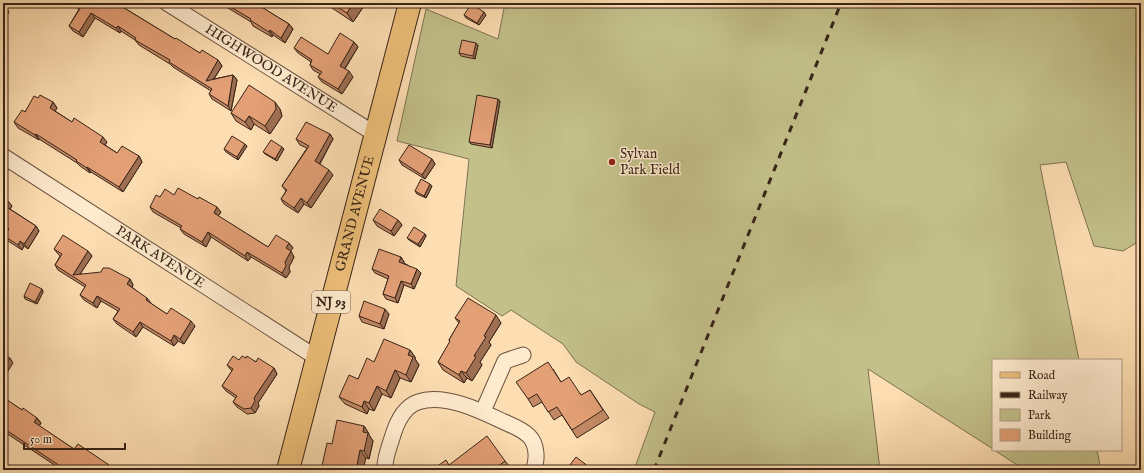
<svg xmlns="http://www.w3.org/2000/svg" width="1144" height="473" viewBox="0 0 1144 473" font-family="'IM FELL English',serif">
<rect width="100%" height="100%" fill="#fddeb2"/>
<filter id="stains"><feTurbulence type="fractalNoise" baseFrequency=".005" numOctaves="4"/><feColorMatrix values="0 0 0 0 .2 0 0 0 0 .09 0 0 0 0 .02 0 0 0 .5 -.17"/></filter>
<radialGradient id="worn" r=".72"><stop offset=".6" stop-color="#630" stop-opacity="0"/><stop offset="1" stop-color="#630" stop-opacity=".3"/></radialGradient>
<!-- green -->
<g fill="#c3c08a" stroke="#7e7251">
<path d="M505,3H1141V240L1123,251L1094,246L1066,162L1040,165L1079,360H993V449L868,369L880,470H634L655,412L639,404L576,362L563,344L511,310L502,316L456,286L469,159L397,141L426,9L498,39Z"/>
<path d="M994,450H1097L1101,470H1025Z"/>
</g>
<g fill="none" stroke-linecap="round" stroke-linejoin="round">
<defs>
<g id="street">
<path id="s1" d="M167,3L375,134"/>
<path id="s2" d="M3,156L317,358"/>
<path d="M483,411L505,361L523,355"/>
<path d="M385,470C384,459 389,448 392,438C396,424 403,407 418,402C444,393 479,410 502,421C511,425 522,429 529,436C537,444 538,460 533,470"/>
</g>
<g id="primary">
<path id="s3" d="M288,470L410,3"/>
</g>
</defs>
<!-- street casing -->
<use href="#street" stroke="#69523e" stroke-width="17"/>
<!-- primary casing -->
<use href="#primary" stroke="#382418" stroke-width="24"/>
<!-- street -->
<use href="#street" stroke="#feeacd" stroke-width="15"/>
<!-- primary -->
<use href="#primary" stroke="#eebf79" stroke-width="22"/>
<!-- rail -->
<path stroke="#382418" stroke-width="3" stroke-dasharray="7 7" stroke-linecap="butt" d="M654,470L841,3"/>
</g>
<!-- wall -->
<g fill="#c38965" stroke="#382418">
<path d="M69,3H116L175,39L200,53L218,60L222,66L214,79L233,75L237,80L231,111L212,99L209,94L211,91L173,67L170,64L139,45L135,40L121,31L120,33L95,18L83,37L73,31L69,26L79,9Z"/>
<path d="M222,3H255L289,24L293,29L285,43L273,35L272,37L253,26L251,22L223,5Z"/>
<path d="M327,3H362L364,6L353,22L329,6Z"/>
<path d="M464,15H486L479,25L466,18Z"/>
<path d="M354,42L358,47L345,69L353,77L342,94L322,82L318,77L320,74L313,70L310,65L311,62L298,53L294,48L328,54Z"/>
<path d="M478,45L475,59L461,56L459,53Z"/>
<path d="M38,98L53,102L57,108L55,111L72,122L107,142L105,145L117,153L139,156L142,162L123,192L91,172L90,173L80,166L77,163L39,139V140L18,128L14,122Z"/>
<path d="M498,99L500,101L492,148L471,144L469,142Z"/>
<path d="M280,109L282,116L270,134L254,124L251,130L236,121L231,113Z"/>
<path d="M330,134L333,139L320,164L333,175L311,208L304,204L298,213L284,204L281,199L286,191L282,186L307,148L300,145L296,139Z"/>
<path d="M247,146L238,160L226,152L224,149Z"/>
<path d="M284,149L277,161L265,154L263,152Z"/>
<path d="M432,159L435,164L425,179L402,165L399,160Z"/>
<path d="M432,186L426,198L417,194L415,191Z"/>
<path d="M3,193L6,197L5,198L12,206L10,209L36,226L39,231L28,249L24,246L22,250L8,241L4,236L8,231L3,228Z"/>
<path d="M174,195L221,212L218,216L268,247L289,243L293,248L290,251L294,257L289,267L290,272L286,278L251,257L248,261L211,237L206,247L184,234L180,229L181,228L153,212L150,207L160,197Z"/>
<path d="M373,220H398L402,225L394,236L377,226Z"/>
<path d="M425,234L426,236L420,247L409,240L407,238Z"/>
<path d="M54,249L88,251L92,256L80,274L130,279L133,285L132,287L151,303H150L167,314L195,326L184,344L178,341L174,346L143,327L136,337L117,324L113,319L118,311L101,301L97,308L84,300L80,295L85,287L58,270L55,265L60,256L58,254Z"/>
<path d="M401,257L404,262V263L421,273L414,289L404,285L398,303L386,299L383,294L388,279L375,273L372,269Z"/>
<path d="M42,289L43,292L37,304L25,299L24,296Z"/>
<path d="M389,314L384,329L362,322L359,316Z"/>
<path d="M455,318L501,323L489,342L491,345L480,362L482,365L472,381L467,378L464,383L443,370L438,362L450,342L449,340L459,323Z"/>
<path d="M410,350L415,357V359L419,365L411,382L400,378L391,398L382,394L374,411L369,409L367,414L345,404L339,397L374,362Z"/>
<path d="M246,358L274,368L277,374L258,403L259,406L255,413L247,414L237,407L233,402L236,398L226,391L222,386L232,371L231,370L227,365L239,360Z"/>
<path d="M553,369L561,382L582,395L590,390L609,418L577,438L562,415L554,420L542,402L533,407L528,399Z"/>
<path d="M3,394L6,398L5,399L22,410L37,418L41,423L39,426L74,449L109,465L112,470H58L59,468L3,431Z"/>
<path d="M364,426L369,434V435L373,441L369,459L366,458L332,444Z"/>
<path d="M505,461L511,468L508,470H432L449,465Z"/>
</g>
<!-- shaded-wall -->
<g fill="#9f6f53" stroke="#382418">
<path d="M353,3H362L364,6L353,22L347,13Z"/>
<path d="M3,4L9,12L3,21Z"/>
<path d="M484,12L486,15L479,25L477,23Z"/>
<path d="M91,13L95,18L83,37L79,32Z"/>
<path d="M289,24L293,29L285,43L281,38Z"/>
<path d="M118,26L121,31L120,33L116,28Z"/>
<path d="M270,30L273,35L272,37L269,32Z"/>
<path d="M354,42L358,47L343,71L340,66Z"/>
<path d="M476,43L478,45L475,59L473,56Z"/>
<path d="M218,60L222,66L209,86L206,81Z"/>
<path d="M349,71L353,77L342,94L338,89Z"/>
<path d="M233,75L237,80L231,111L228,106Z"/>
<path d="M498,99L500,101L492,148L490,145Z"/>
<path d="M53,102L57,108L54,113L50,108Z"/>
<path d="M275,102L280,109L282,116L270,134L265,126Z"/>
<path d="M249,116L254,124L251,130L245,122Z"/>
<path d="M36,134L39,139V140L35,135Z"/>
<path d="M330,134L333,139L318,166L315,161Z"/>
<path d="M103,137L107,142L103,147L100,142Z"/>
<path d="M245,144L247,146L238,160L237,157Z"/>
<path d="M282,147L284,149L277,161L275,159Z"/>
<path d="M139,156L142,162L123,192L119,187Z"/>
<path d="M432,159L435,164L425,179L422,175Z"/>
<path d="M87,167L91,172L90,173L87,168Z"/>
<path d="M329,170L333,175L311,208L307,203Z"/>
<path d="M430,184L432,186L426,198L424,196Z"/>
<path d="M3,193L6,197L4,200L3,199Z"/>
<path d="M301,198L304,204L298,213L294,208Z"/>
<path d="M8,201L12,206L8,211L5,206Z"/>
<path d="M217,207L221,212L217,218L214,213Z"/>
<path d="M398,220L402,225L394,236L391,231Z"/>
<path d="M36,226L39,231L28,249L24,244Z"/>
<path d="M208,232L211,237L206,247L202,242Z"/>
<path d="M425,234L426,236L420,247L418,244Z"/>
<path d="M20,241L24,246L22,250L18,245Z"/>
<path d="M289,243L293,248L289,253L286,248Z"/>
<path d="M88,251L92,256L77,279L73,275Z"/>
<path d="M291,251L294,257L289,267L290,272L286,278L282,273L285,262Z"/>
<path d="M247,252L251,257L248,261L245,256Z"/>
<path d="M401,257L404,262L403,266L399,262Z"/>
<path d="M417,269L421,273L414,289L411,284Z"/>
<path d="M130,279L133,285L131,289L127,284Z"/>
<path d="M401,281L404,285L398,303L395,298Z"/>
<path d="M42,289L43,292L37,304L35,302Z"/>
<path d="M97,296L101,301L97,308L93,303Z"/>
<path d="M147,298L151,303L149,305L146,300Z"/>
<path d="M385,309L389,314L384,329L380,324Z"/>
<path d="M496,315L501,323L489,342L491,345L480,362L482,365L472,381L466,373L484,336Z"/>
<path d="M191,321L195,326L184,344L180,339Z"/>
<path d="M140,322L143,327L136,337L133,332Z"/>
<path d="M174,335L178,341L174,346L171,341Z"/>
<path d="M410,350L415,357V359L419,365L411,382L406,375L408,355Z"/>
<path d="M10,358L13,363L3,379V368Z"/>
<path d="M274,368L277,374L258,403L259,406L255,413L251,408L254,398Z"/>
<path d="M395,370L400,378L391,398L386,391Z"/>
<path d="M461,371L467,378L464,383L459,375Z"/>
<path d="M377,386L382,394L374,411L369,403Z"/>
<path d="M364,401L369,409L367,414L362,407Z"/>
<path d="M37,418L41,423L38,428L34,422Z"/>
<path d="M364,426L369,434V435L373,441L369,459L364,451L363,432Z"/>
<path d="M360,450L366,458L363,470H356Z"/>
<path d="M109,465L112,470H110L108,467Z"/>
</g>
<!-- building -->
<g fill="#e39f76" stroke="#382418">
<path d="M74,3H116L175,39L176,38L200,53L202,50L218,60L206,81L233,75L228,106L209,94L212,89L169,62L170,60L135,40L136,38L118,26L116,28L91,13L79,32L69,26L81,7Z"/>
<path d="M224,3H255L289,24L281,38L270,30L269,32L250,20L251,19Z"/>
<path d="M331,3H353L347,13Z"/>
<path d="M471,4L484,12L477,23L464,15Z"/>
<path d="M340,33L354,42L340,66L349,71L338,89L318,77L322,72L310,65L312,60L294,48L301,37L328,54Z"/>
<path d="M462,40L476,43L473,56L459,53Z"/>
<path d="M249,85L275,102L276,109L265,126L249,116L245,122L231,113Z"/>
<path d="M40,95L53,102L50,108L72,122L74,118L103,137L100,142L117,153L122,146L139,156L119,187L87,167V168L76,161L77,160L36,134L35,135L14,122L22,110L25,112L34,96L38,98Z"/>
<path d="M477,95L498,99L490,145L469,142Z"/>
<path d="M306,122L330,134L315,161L329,170L307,203L301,198L294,208L281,199L287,190L282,186L309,146L296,139Z"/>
<path d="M232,136L245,144L237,157L224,149Z"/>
<path d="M271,140L282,147L275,159L263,152Z"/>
<path d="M409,145L432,159L422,175L399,160Z"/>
<path d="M421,179L430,184L424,196L415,191Z"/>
<path d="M178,188L198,199L199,197L217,207L214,213L268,247L276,235L289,243L286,248L291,251L285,262L286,266L282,273L247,252L245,256L208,232L202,242L180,229L182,226L150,207L156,195L160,197L165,189L174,195Z"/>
<path d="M3,197L8,201L5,206L36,226L24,244L20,241L18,245L4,236L9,229L3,225Z"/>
<path d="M380,209L398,220L391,231L373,220Z"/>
<path d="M414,227L425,234L418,244L407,238Z"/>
<path d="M63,235L88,251L73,275L101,272L103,268H109L130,279L127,284L147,298L146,300L167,314L171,308L191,321L180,339L174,335L171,341L140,322L133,332L113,319L120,309L97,296L93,303L80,295L86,285L55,265L62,254L54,249Z"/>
<path d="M379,249L401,257L399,262L417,269L411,284L401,281L395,298L383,294L389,276L372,269Z"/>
<path d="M30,283L42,289L35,302L24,296Z"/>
<path d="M468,298L496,315L484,336L486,337L474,356L476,357L466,373L461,371L459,375L438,362L450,341L449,340L460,321L455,318Z"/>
<path d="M364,301L385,309L380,324L359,316Z"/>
<path d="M384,339L410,350L408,355L413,357L406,375L395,370L386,391L377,386L369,403L364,401L362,407L339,397L349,375L358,379L367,358L374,362Z"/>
<path d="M3,354L10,358L3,368Z"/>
<path d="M233,356L239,360L242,356L246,358L247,356L256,362L258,358L274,368L254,398L255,401L251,408L244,409L233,402L237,396L222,386L233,369L227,365Z"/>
<path d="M548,362L561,382L569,377L581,395L590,390L603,410L572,430L557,407L548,412L537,394L528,399L516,382Z"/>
<path d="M3,397L22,410L23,408L37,418L34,422L74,449L78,444L109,465L108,467L112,470H58V469L60,466L3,428Z"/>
<path d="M337,420L364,426L363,432L368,433L364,451L360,450L356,470H321L327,443L332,444Z"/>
<path d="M487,436L505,461L493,470H432L446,460L449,465Z"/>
<path d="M576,457L593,470H566Z"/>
</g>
<!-- markers -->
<circle fill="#8f2418" stroke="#feeacd" stroke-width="1.5" cx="612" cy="162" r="4"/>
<g text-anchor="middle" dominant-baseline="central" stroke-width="3" stroke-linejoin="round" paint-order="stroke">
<!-- shield labels -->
<rect fill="#feeacd" stroke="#735f4e" stroke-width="1" x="312" y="291" width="38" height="22" rx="3"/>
<g font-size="13" font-weight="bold" fill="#382418">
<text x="331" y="302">NJ 93</text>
</g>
<!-- street labels -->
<g font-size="14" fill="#382418" stroke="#feeacd">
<text stroke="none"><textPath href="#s1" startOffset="123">HIGHWOOD AVENUE</textPath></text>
<text stroke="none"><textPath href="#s3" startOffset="265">GRAND AVENUE</textPath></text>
<text stroke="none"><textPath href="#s2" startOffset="187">PARK AVENUE</textPath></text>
</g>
<!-- poi labels -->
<g font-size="14" fill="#382418" stroke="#feeacd" text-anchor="start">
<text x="620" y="154">Sylvan<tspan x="620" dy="16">Park Field</tspan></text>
</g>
</g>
<!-- margin -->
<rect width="1144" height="473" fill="none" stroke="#fddeb2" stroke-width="16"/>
<rect x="4" y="4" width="1136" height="465" fill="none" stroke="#382418" stroke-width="2"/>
<rect x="8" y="8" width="1128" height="457" fill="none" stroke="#382418"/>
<!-- legend -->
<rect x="992" y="359" width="130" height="92" fill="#feeacd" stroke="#af9b85"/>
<rect x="1000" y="372" width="20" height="6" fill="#eebf79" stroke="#af9b85"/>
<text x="1028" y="379" font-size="12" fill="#382418">Road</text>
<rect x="1000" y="392" width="20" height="6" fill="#382418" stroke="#af9b85"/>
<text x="1028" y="399" font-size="12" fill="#382418">Railway</text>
<rect x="1000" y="409" width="20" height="12" fill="#c3c08a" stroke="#af9b85"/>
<text x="1028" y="419" font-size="12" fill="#382418">Park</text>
<rect x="1000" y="429" width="20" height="12" fill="#e39f76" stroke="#af9b85"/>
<text x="1028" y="439" font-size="12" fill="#382418">Building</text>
<!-- scale -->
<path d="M24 443v6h101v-6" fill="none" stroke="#382418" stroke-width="2"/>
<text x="30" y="443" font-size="12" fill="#382418" stroke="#feeacd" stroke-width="3" paint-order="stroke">50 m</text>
<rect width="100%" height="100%" filter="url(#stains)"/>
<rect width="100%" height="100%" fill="url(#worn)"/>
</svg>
